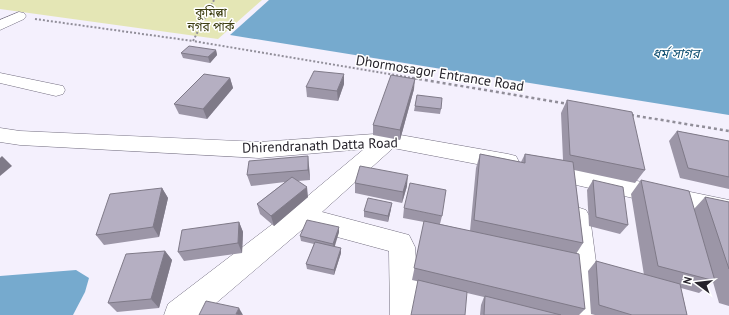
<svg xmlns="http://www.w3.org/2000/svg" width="729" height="315" viewBox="0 0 729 315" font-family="'PT Sans','Noto Sans Bengali',sans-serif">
<rect width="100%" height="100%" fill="#f4f0fd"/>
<!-- green -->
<path fill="#e4e6b5" d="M0,0H262L218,39L0,9Z"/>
<!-- water -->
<g fill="#76aace">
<path d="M269,0H729V115L230,35Z"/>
<path d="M76,270L89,278L85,292L73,315H0V276Z"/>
</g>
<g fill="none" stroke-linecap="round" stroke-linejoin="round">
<defs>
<g id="minor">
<path d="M19,12L24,13L26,16L24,19L0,30V20Z"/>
<path d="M0,73L63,86L65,90L63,94L56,96L0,83Z"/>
<path d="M0,128L20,131L259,142L389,133L508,154L516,156L519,162L516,168L508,170L393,148L322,212L409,235L415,247L420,315H390L389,251L304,228L202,315H164L168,304L291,210L364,149L259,158L20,145L0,142Z"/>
<path d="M545,162L729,200V220L537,176L534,170L537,164Z"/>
<path d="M577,207L586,210L590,217L603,315H573L564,217L568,210Z"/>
</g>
</defs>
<!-- minor casing -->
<use href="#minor" stroke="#736e80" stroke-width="1"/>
<!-- path-far1 -->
<g stroke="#918e99" stroke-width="2" stroke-dasharray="2 2" stroke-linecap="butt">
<path d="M214,0L193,41L419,79"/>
<path d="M35,19L193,41"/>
</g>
<!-- path -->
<g stroke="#918e99" stroke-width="2.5" stroke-dasharray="3 3" stroke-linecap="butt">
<path d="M413,78L569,104"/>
<path d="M631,115L729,131"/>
</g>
<!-- minor -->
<use href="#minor" fill="#fff" fill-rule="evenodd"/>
</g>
<!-- wall -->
<g fill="#9c96a7">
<path d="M216,50L217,55L210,63L183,58L181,53Z"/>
<path d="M230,78L233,88L207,119L179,114L174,104Z"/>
<path d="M344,84L338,101L307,97L306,87Z"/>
<path d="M414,89L400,140L373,135V125Z"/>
<path d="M417,95L441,109L440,114L414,111Z"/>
<path d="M567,100L645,170L635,183L574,170L583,243L576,254L585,309L579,315H480L481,305L484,297L412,280L424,222L403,218L404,208L442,216L440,224L470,231L476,168L480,154L521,162L525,154L563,160L561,113Z"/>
<path d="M677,131L729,141V189L680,178L669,141Z"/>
<path d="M309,166L310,180L298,181L308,197L274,226L260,214L257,204L285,182L251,186L247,175Z"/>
<path d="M593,180L628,225L620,234L589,226L587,190Z"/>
<path d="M641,180L694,209L705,197L729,202V306L719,303L713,282L699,293L681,288L687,315H595L591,314L588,271L596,261L644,275L631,194Z"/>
<path d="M355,183L407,186L402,203L355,193Z"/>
<path d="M162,188L168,198L159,237L104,245L96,235Z"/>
<path d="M391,209L388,222L364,217V211Z"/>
<path d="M239,222L243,232L242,253L184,261L178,252Z"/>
<path d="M339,232L334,246L341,253L334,275L307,269L306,264L314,244L301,241L300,236Z"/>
<path d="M165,251L172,260L159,308L117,312L108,303Z"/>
</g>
<!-- shaded-wall -->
<g fill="#7f7a88">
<path d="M216,50L217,55L210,63L208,57Z"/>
<path d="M344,74V84L338,101L337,91Z"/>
<path d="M230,78L233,88L207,119L203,109Z"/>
<path d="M415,79L414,89L400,140V130Z"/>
<path d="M2,156L12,166L0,176V158Z"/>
<path d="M308,156L309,166L310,180L308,170Z"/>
<path d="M408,175L407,186L402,203L403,192Z"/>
<path d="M307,187L308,197L274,226L271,216Z"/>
<path d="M162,188L168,198L159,237L153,227Z"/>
<path d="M392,203L391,209L388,222V216Z"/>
<path d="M239,222L243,232L242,253L238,243Z"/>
<path d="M339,227V232L334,249L333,244Z"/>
<path d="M341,248V253L334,275V270Z"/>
<path d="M165,251L172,260L159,308L151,299Z"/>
<path d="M239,308L243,315L236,314Z"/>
</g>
<!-- building -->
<g fill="#b5afc2" stroke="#7f7a88">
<path d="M189,46L216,50L208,57L181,53Z"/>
<path d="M314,71L344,74L337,91L306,87Z"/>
<path d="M204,74L230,78L203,109L174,104Z"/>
<path d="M391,75L415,79L400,130L373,125Z"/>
<path d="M417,95L442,98L441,109L415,106Z"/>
<path d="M567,100L632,112L645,170L570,155Z"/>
<path d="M677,131L729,141V177L688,168Z"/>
<path d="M480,154L525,163V154L573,162L583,243L474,220Z"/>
<path d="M308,156V170L247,175L249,161Z"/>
<path d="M360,166L408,175L403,192L355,183Z"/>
<path d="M292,177L307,187L271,216L257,204Z"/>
<path d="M593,180L623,187L628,225L596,217Z"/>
<path d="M641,180L689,191L715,281L658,266Z"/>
<path d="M410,183L446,190L442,216L404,208Z"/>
<path d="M162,188L153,227L96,235L110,194Z"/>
<path d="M705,197L729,202V269Z"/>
<path d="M368,198L392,203L388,216L364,211Z"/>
<path d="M307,220L339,227L333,244L300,236Z"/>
<path d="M424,221L579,254L585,309L414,268Z"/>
<path d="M239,222L238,243L178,252L182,230Z"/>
<path d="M315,242L341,248L334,270L306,264Z"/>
<path d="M165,251L151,299L108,303L126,254Z"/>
<path d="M596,261L680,284L687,315H632L599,305Z"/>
<path d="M418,280L467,292L465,315H411Z"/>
<path d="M485,296L561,315H484Z"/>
<path d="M206,301L239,308L236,314L242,315H199Z"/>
</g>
<g text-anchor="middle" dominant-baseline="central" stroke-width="3" stroke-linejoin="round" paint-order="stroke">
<!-- far-park labels -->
<g font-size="12" fill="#3c3d11" stroke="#fff">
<text x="211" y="12">কুমিল্লা<tspan x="211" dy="14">নগর পার্ক</tspan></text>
</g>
<!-- far-water labels -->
<g font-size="13" font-style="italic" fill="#0e4e71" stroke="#fff">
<text x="676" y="53">ধর্ম সাগর</text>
</g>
<!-- street labels -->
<g font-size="14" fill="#26232b" stroke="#fff">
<text transform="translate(440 73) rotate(9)">Dhormosagor Entrance Road</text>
<text transform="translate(320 145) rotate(-2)">Dhirendranath Datta Road</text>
</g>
</g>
<!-- north arrow -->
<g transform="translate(697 283) rotate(285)" stroke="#ffffff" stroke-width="3" paint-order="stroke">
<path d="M0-3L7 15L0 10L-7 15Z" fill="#26232b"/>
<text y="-6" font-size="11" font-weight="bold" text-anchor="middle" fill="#26232b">N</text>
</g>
</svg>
